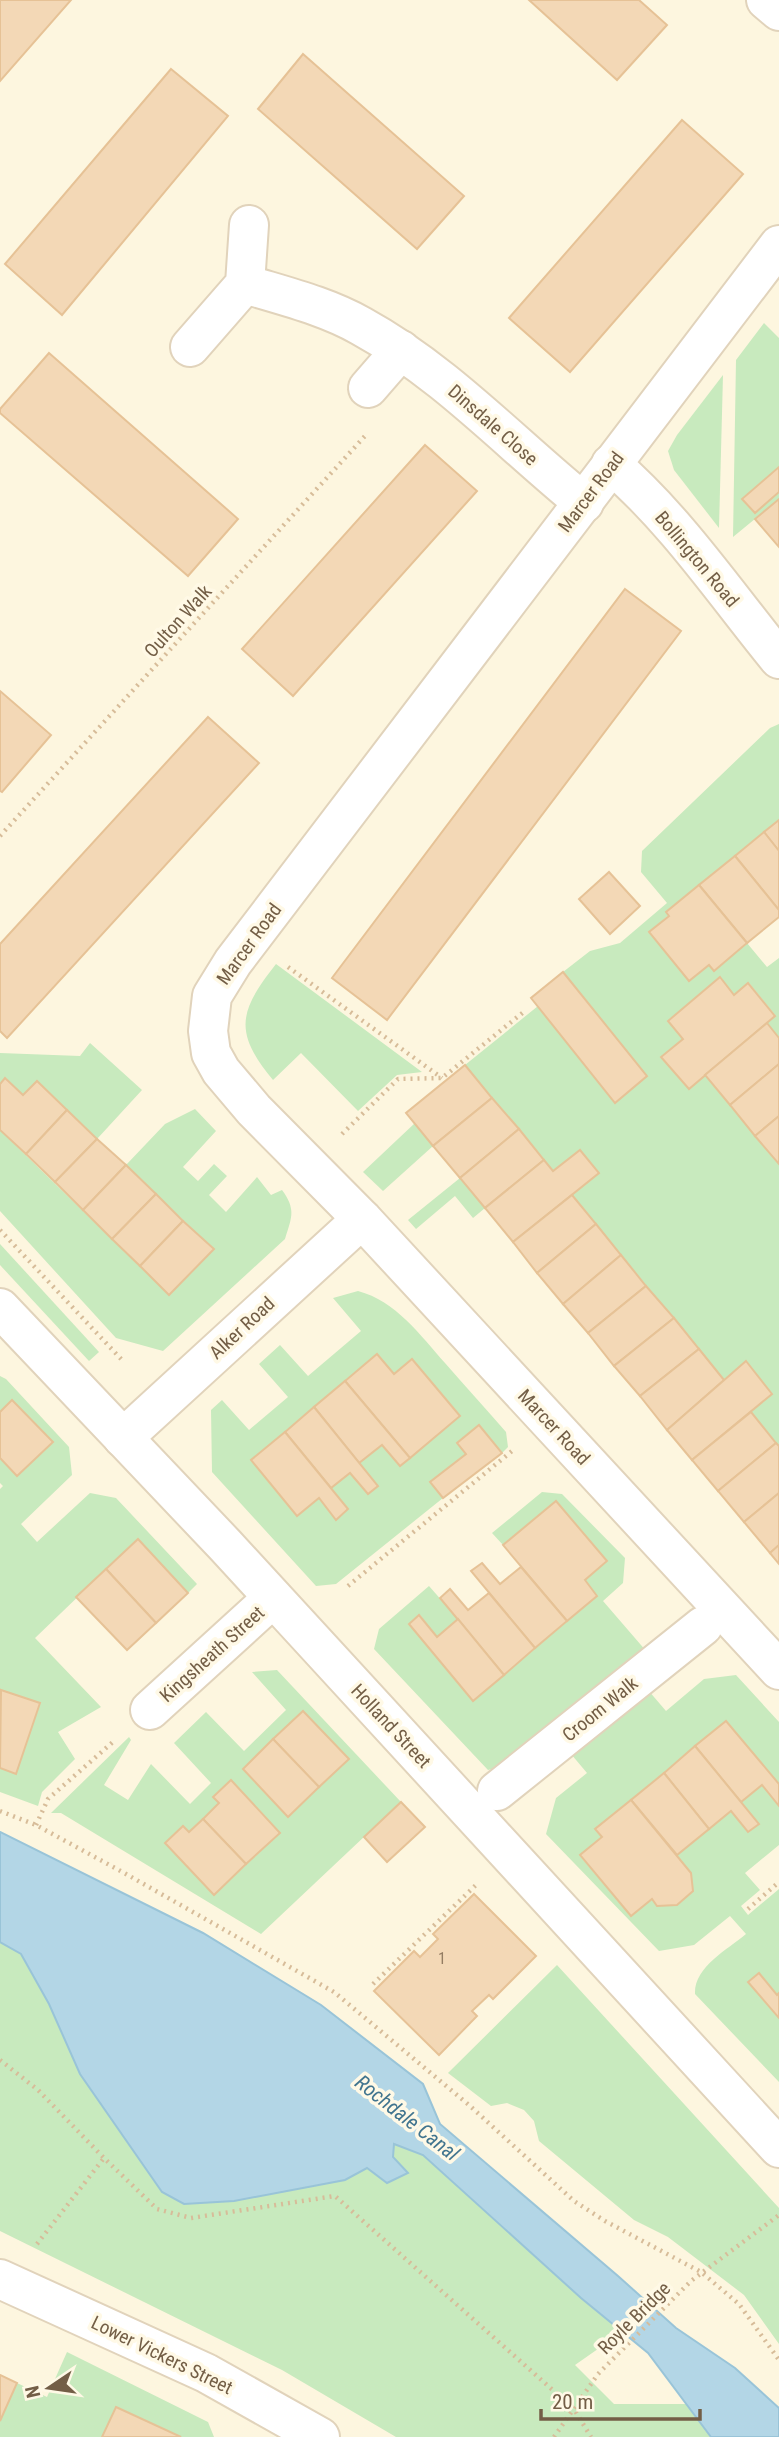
<svg xmlns="http://www.w3.org/2000/svg" width="779" height="2437" viewBox="0 0 779 2437" font-family="'Roboto Condensed',sans-serif">
<rect width="100%" height="100%" fill="#fdf6df"/>
<!-- green -->
<g fill="#c8eabe" fill-rule="evenodd">
<path d="M764,323L779,338V467L743,499L755,513L779,492V499L733,537L736,360Z"/>
<path d="M723,375L719,528L674,470L668,451L677,435Z"/>
<path d="M779,724V820L649,932L689,981L709,965L714,970L747,943L767,967L779,958V1038L767,1023L775,1015L749,983L734,995L720,978L668,1021L683,1039L662,1057L705,1075L779,1164V1446L751,1412L772,1394L746,1362L724,1380L572,1195L599,1173L580,1150L553,1171L465,1065L538,1006L614,1102L646,1075L563,972L590,951L620,943L667,903L641,872L642,851L770,728Z"/>
<path d="M276,964L422,1072L397,1075L358,1111L301,1053L273,1080C233,1032 239,1011 276,964Z"/>
<path d="M90,1043L142,1090L97,1139L37,1081L23,1095L6,1078L0,1084V1053L80,1056Z"/>
<path d="M195,1109L216,1131L183,1167L198,1181L214,1164L227,1176L209,1195L226,1212L257,1177L271,1195L282,1190C296,1209 292,1217 285,1239L163,1351L116,1338L0,1211V1130L169,1295L213,1249L126,1165L165,1124Z"/>
<path d="M415,1123L433,1146L383,1191L363,1172Z"/>
<path d="M460,1178L485,1208L473,1218L455,1196L416,1229L408,1220Z"/>
<path d="M0,1244L99,1352L89,1361L0,1265Z"/>
<path d="M358,1291C396,1301 420,1335 445,1363C465,1386 486,1409 506,1432L508,1447L502,1453L479,1426L466,1454L430,1482L443,1498L336,1584L316,1586L212,1472L211,1410L222,1400L249,1430L288,1397L259,1364L280,1345L308,1376L361,1331L333,1298ZM377,1354L394,1374L412,1359L460,1415L400,1466L382,1445L359,1463L377,1486L368,1494L350,1473L331,1488L336,1519L319,1498L297,1516L252,1460Z"/>
<path d="M0,1376L6,1379L69,1447L72,1475L21,1524L37,1542L90,1493L116,1498L197,1584L188,1593L138,1539L35,1638L101,1707L58,1732L75,1759L42,1792L38,1806L0,1792V1768L16,1773L40,1704L0,1690V1489L3,1486L0,1483V1458L17,1476L53,1442L13,1401L0,1412Z"/>
<path d="M542,1492L562,1494L625,1558L623,1583L603,1601L647,1652L511,1764L488,1770L374,1649L379,1629L429,1586L458,1619L437,1637L420,1615L409,1624L473,1701L597,1596L585,1580L607,1561L556,1501L503,1545L492,1533Z"/>
<path d="M277,1670L401,1802L261,1934L61,1813H51L129,1737L131,1740L104,1785L128,1800L151,1764L190,1804L211,1783L174,1743L206,1712L244,1751L286,1710L252,1672ZM303,1711L348,1759L288,1817L243,1769ZM231,1781L280,1833L214,1895L165,1843L183,1827L189,1832L219,1803L214,1796Z"/>
<path d="M736,1675L779,1722V1784L726,1721L596,1829L602,1837L580,1856L631,1916L652,1899L657,1906L677,1905L693,1891L691,1873L677,1855L731,1811L748,1832L759,1824L741,1802L762,1785L779,1806V1845L745,1873L760,1890L741,1906L748,1915L779,1889V1993L777,1995L749,1982L779,2018V2082L695,1994C694,1967 727,1950 746,1934L730,1916L694,1945L659,1951L546,1834L556,1798L587,1773L571,1754L648,1690L666,1711L704,1679Z"/>
<path d="M0,1942L21,1954L49,2004L184,2204L234,2201L345,2180L367,2168L393,2157L394,2144L423,2155L620,2329L615,2337L575,2365L614,2404H686L711,2437H396L282,2370L0,2231Z"/>
<path d="M557,1965L779,2208V2344L744,2295L668,2237L634,2220L539,2141L534,2121L524,2110L507,2103L491,2106L448,2073Z"/>
<path d="M67,2352L208,2422L214,2437H181L117,2407L102,2437H0V2421L17,2383L47,2397Z"/>
</g>
<!-- water -->
<path fill="#b3d6e6" stroke="#99c4d8" stroke-width="2" d="M0,1832L203,1933L321,2005L423,2084L440,2124L618,2276L676,2328L735,2368L779,2408V2437H711L648,2353L581,2298L423,2155L394,2144L393,2157L408,2173L387,2183L367,2168L345,2180L234,2201L184,2204L162,2192L80,2074L49,2004L21,1954L0,1942Z"/>
<!-- building -->
<g fill="#f3d8b6" stroke="#e6c296" stroke-width="2">
<path d="M0,0H71L0,81Z"/>
<path d="M529,0H639L667,25L617,80Z"/>
<path d="M303,54L464,196L417,249L258,109Z"/>
<path d="M171,69L228,116L62,315L5,264Z"/>
<path d="M682,120L743,174L570,372L509,318Z"/>
<path d="M49,353L238,519L188,576L0,413V409Z"/>
<path d="M425,445L477,491L293,696L242,649Z"/>
<path d="M779,467V492L755,513L742,499Z"/>
<path d="M779,499V547L755,519Z"/>
<path d="M625,589L681,631L387,1020L332,978Z"/>
<path d="M0,691L51,735L2,792L0,791Z"/>
<path d="M208,717L259,763L7,1038L0,1031V944Z"/>
<path d="M779,820V851L764,832Z"/>
<path d="M764,832L779,851V910L735,856Z"/>
<path d="M735,856L779,910V917L747,943L699,885Z"/>
<path d="M609,872L640,906L610,934L579,899Z"/>
<path d="M699,885L747,943L714,971L709,965L689,981L649,932L669,916L666,912Z"/>
<path d="M563,972L647,1076L615,1103L531,998Z"/>
<path d="M720,977L734,995L748,983L775,1016L689,1089L661,1057L683,1039L668,1021Z"/>
<path d="M767,1023L779,1038V1064L730,1105L705,1075Z"/>
<path d="M779,1064V1116L755,1136L730,1105Z"/>
<path d="M465,1065L492,1098L433,1146L406,1113Z"/>
<path d="M5,1078L23,1095L37,1081L67,1110L26,1154L0,1130V1084Z"/>
<path d="M492,1098L519,1129L460,1178L433,1146Z"/>
<path d="M67,1110L97,1139L55,1182L26,1154Z"/>
<path d="M779,1116V1164L755,1136Z"/>
<path d="M519,1129L544,1160L485,1208L460,1178Z"/>
<path d="M97,1139L126,1165L83,1210L55,1182Z"/>
<path d="M580,1150L599,1173L513,1242L485,1208L544,1160L553,1171Z"/>
<path d="M126,1165L156,1194L112,1239L83,1210Z"/>
<path d="M156,1194L183,1221L140,1266L112,1239Z"/>
<path d="M572,1195L596,1224L537,1273L513,1242Z"/>
<path d="M183,1221L214,1249L169,1295L140,1266Z"/>
<path d="M596,1224L621,1255L563,1304L537,1273Z"/>
<path d="M621,1255L646,1286L588,1333L563,1304Z"/>
<path d="M646,1286L674,1318L614,1366L588,1333Z"/>
<path d="M674,1318L699,1349L640,1396L614,1366Z"/>
<path d="M699,1349L724,1380L667,1430L640,1396Z"/>
<path d="M377,1354L394,1374L412,1359L460,1416L410,1458L345,1381Z"/>
<path d="M746,1361L772,1394L692,1460L667,1430Z"/>
<path d="M345,1381L410,1458L400,1466L382,1445L359,1463L314,1407Z"/>
<path d="M12,1400L53,1442L17,1476L0,1458V1412Z"/>
<path d="M314,1407L378,1486L368,1494L350,1473L331,1488L285,1432Z"/>
<path d="M751,1412L776,1443L718,1491L692,1460Z"/>
<path d="M479,1425L502,1453L443,1498L430,1482L466,1454L457,1443Z"/>
<path d="M285,1432L348,1509L336,1520L319,1498L297,1516L251,1460Z"/>
<path d="M776,1443L779,1446V1493L744,1522L718,1491Z"/>
<path d="M779,1493V1545L770,1553L744,1522Z"/>
<path d="M556,1501L607,1561L585,1580L597,1596L567,1621L503,1545Z"/>
<path d="M138,1539L188,1593L156,1623L106,1569Z"/>
<path d="M779,1545V1564L770,1553Z"/>
<path d="M482,1563L500,1584L521,1567L567,1621L535,1648L471,1571Z"/>
<path d="M106,1569L156,1623L127,1650L76,1597Z"/>
<path d="M450,1589L468,1610L489,1593L535,1648L504,1675L440,1598Z"/>
<path d="M419,1615L437,1637L458,1619L504,1675L473,1701L409,1624Z"/>
<path d="M1,1690L40,1703L16,1774L0,1768Z"/>
<path d="M303,1711L349,1759L319,1787L273,1739Z"/>
<path d="M726,1721L779,1784V1806L762,1785L741,1802L695,1746Z"/>
<path d="M273,1739L319,1787L288,1817L243,1769Z"/>
<path d="M695,1746L759,1824L748,1832L731,1811L709,1829L664,1773Z"/>
<path d="M664,1773L709,1829L677,1855L631,1800Z"/>
<path d="M231,1780L280,1833L246,1864L203,1819L219,1803L213,1797Z"/>
<path d="M631,1800L691,1873L693,1891L677,1905L657,1906L652,1899L631,1916L580,1855L602,1837L595,1829Z"/>
<path d="M401,1802L425,1827L387,1862L364,1837Z"/>
<path d="M203,1819L246,1864L214,1895L165,1843L183,1826L189,1832Z"/>
<path d="M474,1894L536,1956L493,1999L489,1995L472,2011L477,2016L439,2055L374,1991L414,1951L420,1957L438,1939L433,1934Z"/>
<path d="M759,1973L777,1995L779,1993V2018L748,1982Z"/>
<path d="M0,2375L17,2383L0,2421Z"/>
<path d="M116,2407L181,2437H102Z"/>
</g>
<g fill="none" stroke-linecap="round" stroke-linejoin="round">
<defs>
<g id="minor">
<path d="M766,0L779,11"/>
<path d="M779,245L233,962L212,996L208,1031L211,1053L221,1071L254,1110L362,1219L779,1670"/>
<path d="M245,284C284,296 326,306 361,326C445,372 510,443 584,503"/>
<path d="M190,347L245,284L249,225"/>
<path d="M368,388L401,350"/>
<path d="M611,464C676,520 725,593 779,659"/>
<path d="M0,1308L225,1545L779,2148"/>
<path d="M123,1438L362,1219"/>
<path d="M150,1710L273,1598"/>
<path d="M497,1791L703,1626"/>
<path d="M0,2279L206,2373L320,2437"/>
</g>
</defs>
<!-- minor casing -->
<use href="#minor" stroke="#e1d3bb" stroke-width="42"/>
<!-- path -->
<g stroke="#d7bc99" stroke-width="4.5" stroke-dasharray="2 5" stroke-linecap="butt">
<path d="M0,836L365,436"/>
<path d="M288,967L442,1078"/>
<path d="M342,1134L398,1079L442,1078L526,1010"/>
<path d="M0,1230L122,1360"/>
<path d="M348,1586L512,1451"/>
<path d="M0,1811L36,1825L126,1874L334,1992L469,2105L574,2201L605,2221L701,2272L739,2304L779,2360"/>
<path d="M36,1825L48,1799L114,1741"/>
<path d="M748,1909L779,1882"/>
<path d="M373,1984L476,1885"/>
<path d="M0,2060L38,2090L104,2158L157,2209L191,2218L335,2196L574,2409L591,2437"/>
<path d="M37,2244L104,2158"/>
<path d="M554,2437L598,2374L691,2281L779,2215"/>
</g>
<!-- minor -->
<use href="#minor" stroke="#fff" stroke-width="38"/>
</g>
<g text-anchor="middle" dominant-baseline="central" stroke-width="7" stroke-linejoin="round" paint-order="stroke">
<!-- number labels -->
<g font-size="16" fill="#937c62">
<text x="442" y="1958">1</text>
</g>
<!-- street labels -->
<g font-size="19" fill="#735e46" stroke="#fff9e6">
<text transform="translate(493 425) rotate(41)">Dinsdale Close</text>
<text transform="translate(591 492) rotate(-53)">Marcer Road</text>
<text transform="translate(697 559) rotate(50)">Bollington Road</text>
<text transform="translate(178 621) rotate(-48)">Oulton Walk</text>
<text transform="translate(249 944) rotate(-54)">Marcer Road</text>
<text transform="translate(242 1328) rotate(-43)">Alker Road</text>
<text transform="translate(554 1427) rotate(47)">Marcer Road</text>
<text transform="translate(212 1654) rotate(-42)">Kingsheath Street</text>
<text transform="translate(600 1709) rotate(-39)">Croom Walk</text>
<text transform="translate(391 1726) rotate(47)">Holland Street</text>
<text transform="translate(634 2318) rotate(-45)">Royle Bridge</text>
<text transform="translate(162 2355) rotate(26)">Lower Vickers Street</text>
</g>
<!-- water labels -->
<g font-size="21" font-style="italic" fill="#42758f" stroke="#fff9e6">
<text transform="translate(407 2118) rotate(38)">Rochdale Canal</text>
</g>
</g>
<!-- north arrow -->
<g transform="translate(49 2388) rotate(257)" stroke="#fff9e6" stroke-width="5" paint-order="stroke">
<path d="M0-5L12 26L0 18L-12 26Z" fill="#735e46"/>
<text y="-10" font-size="19" font-weight="bold" text-anchor="middle" fill="#735e46">N</text>
</g>
<!-- scale -->
<path d="M541 2409v10h159v-10" fill="none" stroke="#735e46" stroke-width="3.5"/>
<text x="552" y="2409" font-size="21" fill="#735e46" stroke="#fff9e6" stroke-width="5" paint-order="stroke">20 m</text>
</svg>
